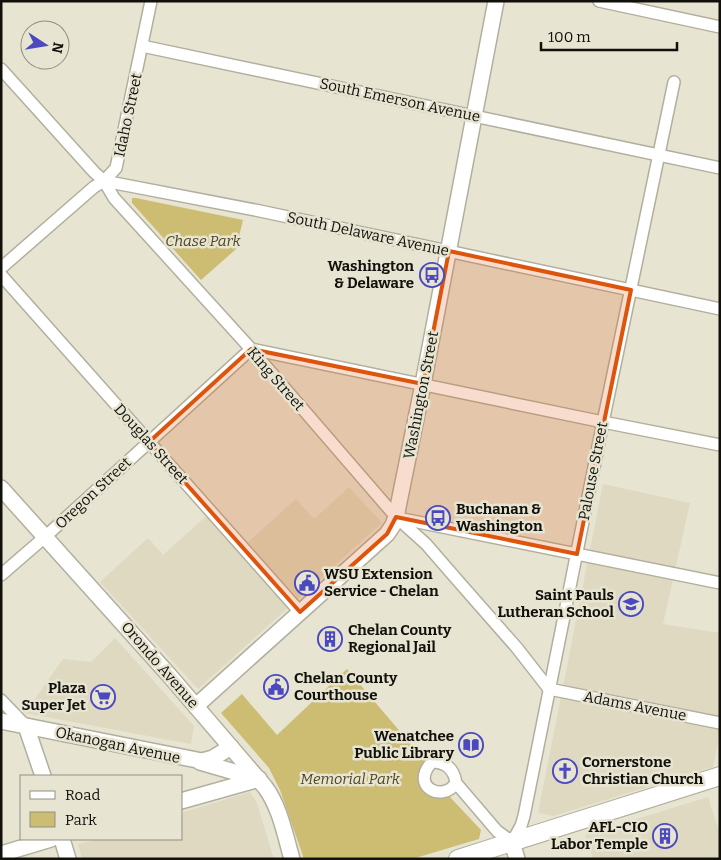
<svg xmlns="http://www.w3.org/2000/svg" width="721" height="860" viewBox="0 0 721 860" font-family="Bitter,serif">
<rect width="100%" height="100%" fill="#e7e4d2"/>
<!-- built -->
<g fill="#ded9c0">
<path d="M603,484L690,503L663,624L720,633V733L713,767L553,816L538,813Z"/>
<path d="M349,487L382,523L198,689L100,582L148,538L163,555L214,509L246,544L296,499L314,519Z"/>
<path d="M115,638L194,726L191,744L25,713L63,659L91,662Z"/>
<path d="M250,792L257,803L274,859H82L78,844L97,839H181V813Z"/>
<path d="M708,797L720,834V859H593L585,835Z"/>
</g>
<!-- green -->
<g fill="#ccbd73">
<path d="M132,198H136L243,220L236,249L201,280L132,203Z"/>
<path d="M347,669L425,761C420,774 415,794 434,797C440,799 443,799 449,796L481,830L479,839L412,859H304L280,790L269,768L221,713L242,694L277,735Z"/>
</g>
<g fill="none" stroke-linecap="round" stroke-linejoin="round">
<defs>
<g id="street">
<path d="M599,1L720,27"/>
<path d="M142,46L720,168"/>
<path d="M1,69L94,172L104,181L114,198L251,349L396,517L426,544L459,582L517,648L549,689"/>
<path d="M104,181L260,211L720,309"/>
<path d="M1,268L94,187L104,181L116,168L151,1"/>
<path d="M1,275L300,612"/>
<path d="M398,518L720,583"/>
<path d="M1,575L46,536L251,349L603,422L720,445"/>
<path d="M549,689L720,723"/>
<path d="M1,700L26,726"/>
<path d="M456,783C443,803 409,787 432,762C446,762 454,769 456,783L497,831L512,842L521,826L524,816L603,422L674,82"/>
</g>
<g id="secondary">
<path d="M1,488L169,675L265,787C280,807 285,835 292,859"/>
<path d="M196,706L387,534L393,525L396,517L423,384L496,1"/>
<path d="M1,721L202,761L213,758L231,747"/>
<path d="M26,726L43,776"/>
<path d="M200,762L259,779"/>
<path d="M181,801L259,779"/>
<path d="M62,839L68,859"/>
<path d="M512,842L517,859"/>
<path d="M1,854L51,839"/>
</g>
<path id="primary" d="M458,859L720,776"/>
</defs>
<!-- street casing -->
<use href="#street" stroke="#b2af9e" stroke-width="14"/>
<!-- secondary casing -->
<use href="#secondary" stroke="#b2af9e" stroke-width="18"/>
<!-- primary casing -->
<use href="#primary" stroke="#b2af9e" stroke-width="20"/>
<!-- street -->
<use href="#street" stroke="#fff" stroke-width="11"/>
<!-- secondary -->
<use href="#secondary" stroke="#fff" stroke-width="15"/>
<!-- primary -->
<use href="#primary" stroke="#fff" stroke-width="18"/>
</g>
<!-- marked area -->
<path fill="#dd550c" fill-opacity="0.2" stroke="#dd550c" stroke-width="4" stroke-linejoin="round" d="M449,251L631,290L577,554L396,517L387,534L300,612L149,442L251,349L423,384Z"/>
<!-- icons -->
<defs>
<symbol id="bus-ring" viewBox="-11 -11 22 22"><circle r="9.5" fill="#e7e4d2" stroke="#4a49bf" stroke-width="1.5"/><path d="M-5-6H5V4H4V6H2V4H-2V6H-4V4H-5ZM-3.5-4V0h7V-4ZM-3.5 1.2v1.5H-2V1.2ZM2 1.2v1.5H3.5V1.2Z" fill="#4a49bf"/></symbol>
<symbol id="civic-ring" viewBox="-11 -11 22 22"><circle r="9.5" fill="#e7e4d2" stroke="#4a49bf" stroke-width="1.5"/><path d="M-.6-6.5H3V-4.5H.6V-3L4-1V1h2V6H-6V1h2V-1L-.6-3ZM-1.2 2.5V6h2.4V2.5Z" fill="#4a49bf"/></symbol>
<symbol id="school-ring" viewBox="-11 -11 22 22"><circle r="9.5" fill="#e7e4d2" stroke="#4a49bf" stroke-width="1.5"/><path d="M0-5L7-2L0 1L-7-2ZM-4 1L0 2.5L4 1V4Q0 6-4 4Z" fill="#4a49bf"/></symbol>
<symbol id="building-ring" viewBox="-11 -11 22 22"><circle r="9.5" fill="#e7e4d2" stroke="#4a49bf" stroke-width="1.5"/><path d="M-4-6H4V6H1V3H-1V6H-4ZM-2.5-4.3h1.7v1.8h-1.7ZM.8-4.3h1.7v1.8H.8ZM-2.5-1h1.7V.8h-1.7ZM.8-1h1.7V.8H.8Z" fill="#4a49bf"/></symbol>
<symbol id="supermarket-ring" viewBox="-11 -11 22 22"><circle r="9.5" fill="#e7e4d2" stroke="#4a49bf" stroke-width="1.5"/><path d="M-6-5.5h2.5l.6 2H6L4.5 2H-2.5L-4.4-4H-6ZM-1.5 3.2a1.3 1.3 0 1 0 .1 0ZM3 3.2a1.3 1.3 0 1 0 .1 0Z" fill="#4a49bf"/></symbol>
<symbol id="library-ring" viewBox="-11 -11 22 22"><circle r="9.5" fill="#e7e4d2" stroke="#4a49bf" stroke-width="1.5"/><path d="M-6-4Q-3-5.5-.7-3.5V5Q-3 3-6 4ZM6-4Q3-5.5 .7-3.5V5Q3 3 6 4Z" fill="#4a49bf"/></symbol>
<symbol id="church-ring" viewBox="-11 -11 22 22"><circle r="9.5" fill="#e7e4d2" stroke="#4a49bf" stroke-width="1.5"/><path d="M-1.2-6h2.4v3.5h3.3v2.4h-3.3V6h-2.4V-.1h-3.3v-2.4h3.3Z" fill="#4a49bf"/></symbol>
</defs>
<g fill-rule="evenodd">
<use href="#bus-ring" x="418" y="261" width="28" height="28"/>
<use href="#bus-ring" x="424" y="504" width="28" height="28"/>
<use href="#civic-ring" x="293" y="569" width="28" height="28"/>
<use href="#school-ring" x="617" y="590" width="28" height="28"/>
<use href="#building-ring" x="316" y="625" width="28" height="28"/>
<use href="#civic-ring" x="262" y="673" width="28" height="28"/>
<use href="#supermarket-ring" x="89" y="683" width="28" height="28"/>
<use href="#library-ring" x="457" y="731" width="28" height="28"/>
<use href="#church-ring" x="551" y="757" width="28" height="28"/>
<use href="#building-ring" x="651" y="822" width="28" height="28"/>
</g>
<g text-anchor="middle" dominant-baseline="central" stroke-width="5" stroke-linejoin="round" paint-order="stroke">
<!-- street labels -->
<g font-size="15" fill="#11100a" stroke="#e7e4d2">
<text transform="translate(400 100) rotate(12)">South Emerson Avenue</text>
<text transform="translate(128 115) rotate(-78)">Idaho Street</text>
<text transform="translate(368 234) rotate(12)">South Delaware Avenue</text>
<text transform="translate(276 379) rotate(49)">King Street</text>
<text transform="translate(421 395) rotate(-79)">Washington Street</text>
<text transform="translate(151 444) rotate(48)">Douglas Street</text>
<text transform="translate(593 471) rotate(-79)">Palouse Street</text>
<text transform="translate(93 493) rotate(-43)">Oregon Street</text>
<text transform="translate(160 665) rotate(49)">Orondo Avenue</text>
<text transform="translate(635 706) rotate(11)">Adams Avenue</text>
<text transform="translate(118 745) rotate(12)">Okanogan Avenue</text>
</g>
<!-- park labels -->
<g font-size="15" font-style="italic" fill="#4f4720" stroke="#e7e4d2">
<text x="203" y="241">Chase Park</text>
<text x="350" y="779">Memorial Park</text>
</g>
<!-- poi labels -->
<g font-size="15" font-weight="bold" fill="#11100a" stroke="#e7e4d2" text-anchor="end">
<text x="414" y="266">Washington<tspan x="414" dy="17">&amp; Delaware</tspan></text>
<text x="456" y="509" text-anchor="start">Buchanan &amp;<tspan x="456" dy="17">Washington</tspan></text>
<text x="324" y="574" text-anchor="start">WSU Extension<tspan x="324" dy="17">Service - Chelan</tspan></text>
<text x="614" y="595">Saint Pauls<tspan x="614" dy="17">Lutheran School</tspan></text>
<text x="348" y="630" text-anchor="start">Chelan County<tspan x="348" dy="17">Regional Jail</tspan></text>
<text x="294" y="678" text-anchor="start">Chelan County<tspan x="294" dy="17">Courthouse</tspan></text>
<text x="86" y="688">Plaza<tspan x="86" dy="17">Super Jet</tspan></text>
<text x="454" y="736">Wenatchee<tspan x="454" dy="17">Public Library</tspan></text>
<text x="582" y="762" text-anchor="start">Cornerstone<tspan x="582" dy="17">Christian Church</tspan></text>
<text x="648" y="827">AFL-CIO<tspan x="648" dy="17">Labor Temple</tspan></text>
</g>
</g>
<!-- border -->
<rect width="721" height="860" fill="none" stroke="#11100a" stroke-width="5"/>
<!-- legend -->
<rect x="20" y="775" width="162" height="65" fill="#e7e4d2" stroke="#918f82"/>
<rect x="30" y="791" width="25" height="8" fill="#ffffff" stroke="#918f82"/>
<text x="65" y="800" font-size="15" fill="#11100a">Road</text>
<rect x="30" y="812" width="25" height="15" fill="#ccbd73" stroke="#918f82"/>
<text x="65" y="825" font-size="15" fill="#11100a">Park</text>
<!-- north arrow -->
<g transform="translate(45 45) rotate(102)"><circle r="24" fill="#e7e4d2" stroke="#918f82"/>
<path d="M0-4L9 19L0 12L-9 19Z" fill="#4a49bf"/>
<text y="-8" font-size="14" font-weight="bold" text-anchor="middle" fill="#11100a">N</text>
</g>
<!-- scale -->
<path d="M541 42v8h136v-8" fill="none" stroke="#11100a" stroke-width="2.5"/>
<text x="548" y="42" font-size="15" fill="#11100a" stroke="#e7e4d2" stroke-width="4" paint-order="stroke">100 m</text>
</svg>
